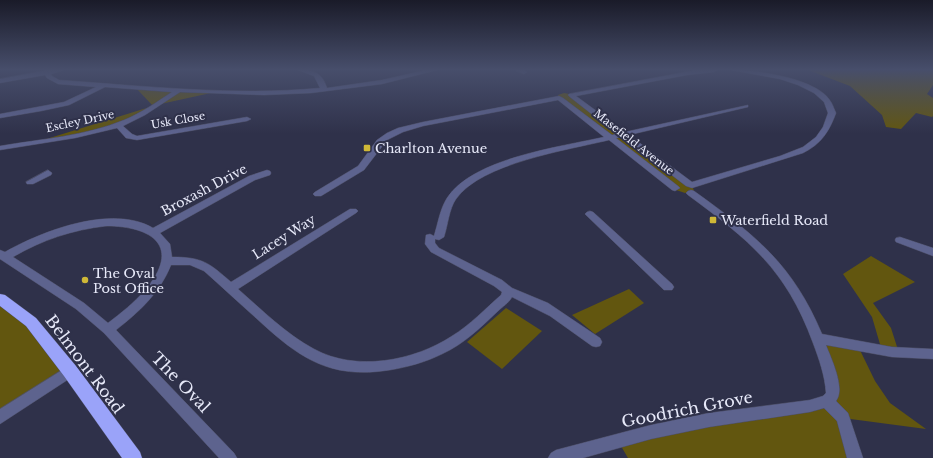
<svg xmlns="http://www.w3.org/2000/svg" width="933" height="458" viewBox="0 0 933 458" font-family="'Libre Baskerville',serif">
<rect width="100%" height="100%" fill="#2f314a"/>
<!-- green -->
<g fill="#62560f">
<path d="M808,70H933V85L927,94L933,98V116L932,117L916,113L901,129L886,127L882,115L850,86Z"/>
<path d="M135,87L220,91L156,105L142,115L96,131L40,141L153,106Z"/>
<path d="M564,93L570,94L692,185L694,191L685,193L676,190L559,98L558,95Z"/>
<path d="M871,256L915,282L873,303L891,328L899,353L882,351L872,317L843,274Z"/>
<path d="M629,289L644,303L595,334L572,315Z"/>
<path d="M0,299L70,371L0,417Z"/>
<path d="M506,308L542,331L502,369L467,342Z"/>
<path d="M818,338L858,346L875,381L890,403L926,429L843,418L855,458H628L618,441L810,406L833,395Z"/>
</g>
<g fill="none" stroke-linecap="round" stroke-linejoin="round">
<defs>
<g id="street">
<path d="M48,70H64L51,74L52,76L59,80C146,86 234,96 320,88L314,76L298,70C313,70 322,72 327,88L382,80L426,70H437L382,84L311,93L264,95L180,92L145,115L123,126L132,134L137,136L247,117L251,119L247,121L137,140L126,138L117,128L75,138L0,150V146C41,139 85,136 124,120C141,113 157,102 172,92L105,87L69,105L41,111L0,118V114L64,102L96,87L58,84L47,78L45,75L0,83V79Z"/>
<path d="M515,70H524L527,72L524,74Z"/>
<path d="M696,70H717L714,72L687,75L576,96L625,132L748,105V107L629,135L692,182L780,156L803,147L816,137L823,127L828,113L824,102L814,93L798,85L780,79L731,70C756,70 818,78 831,102C833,105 834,109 836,113C829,132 821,144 803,153L692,188L686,186L622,137L616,138L678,186L680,188L675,191L672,190L609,140C568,150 481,163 456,199C449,209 448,225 444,237L439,240L435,239V243L439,248L502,280L512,288L548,303L600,338L602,342L600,346L596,347L592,346L550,316L512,297C509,303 502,307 497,312C480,328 464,344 442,354C426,362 408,367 390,370C329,380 298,357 256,318C238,302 221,286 204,271L190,265H171C160,293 139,312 116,330L234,453L237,458H219L104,333L76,309L0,259V250L5,252C42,231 112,204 153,228L249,176L267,170L270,171L271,173L270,175L255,180L160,233L170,244L172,257C203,257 209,263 231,282L350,209H356L358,211L356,213L238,289C262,310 286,334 314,349C356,372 414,361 452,336C470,325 485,309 501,295L502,292L494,286L431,252L425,244L426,235L430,234L434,236C438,223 440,209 447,198C473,158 560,147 604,137L558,100L423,126L403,132L387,140L364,170L321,196H315L313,194L315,192L358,166L377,140L387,133L398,128L423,122L559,96L563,98L612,135L617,134L570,97L568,95L569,94ZM106,226C153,226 182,247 145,290C134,303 121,313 108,323L84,303L13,257C42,240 72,230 106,226Z"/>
<path d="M48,170L52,173L51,175L33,184H27L26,182Z"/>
<path d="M691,190L694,191C755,235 792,263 822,334L892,347L933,349V359L892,357L826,345C831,358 846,389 836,401L848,413L863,458H847L837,421L824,408L810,412L709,427L651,439L583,458H548L551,453L556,450L651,425L709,413L810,400L823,396L826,393C825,376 819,359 813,343C786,269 749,240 688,195L686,193L688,191Z"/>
<path d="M590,211L593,212L672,284L674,287L672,290H664L587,216L585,214L587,212Z"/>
<path d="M900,237L933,248V256L896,242L895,240L896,238Z"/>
<path d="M70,365L75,367L77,371L75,375L0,424V409Z"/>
</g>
<path id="highway" d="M0,294L5,295L36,318L76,366L140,452L142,458H122L64,376L26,326L0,306Z"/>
</defs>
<!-- street casing -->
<use href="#street" stroke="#4c4e66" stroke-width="1"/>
<!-- highway casing -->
<use href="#highway" stroke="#4c4e66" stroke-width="1"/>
<!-- street -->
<use href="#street" fill="#5d638e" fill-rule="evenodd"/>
<!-- highway -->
<use href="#highway" fill="#9aa3f9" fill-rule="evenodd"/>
</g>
<!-- sky -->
<linearGradient id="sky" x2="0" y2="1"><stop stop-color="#1a1b29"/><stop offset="0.52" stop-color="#474e6b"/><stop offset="1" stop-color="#474e6b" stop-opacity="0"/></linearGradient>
<rect width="933" height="134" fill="url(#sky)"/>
<!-- markers -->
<g fill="#cfb837" stroke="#2f314a" stroke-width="1.5">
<rect x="363" y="144" width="8" height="8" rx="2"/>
<rect x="709" y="216" width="8" height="8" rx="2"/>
<circle cx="85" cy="280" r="4"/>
</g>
<g text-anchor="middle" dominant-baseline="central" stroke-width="4" stroke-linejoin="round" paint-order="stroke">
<!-- far-street labels -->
<g font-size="11" fill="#e7e9f9" stroke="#2f314a">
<text transform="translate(178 120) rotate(-10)">Usk Close</text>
<text transform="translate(80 121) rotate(-12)">Escley Drive</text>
<text transform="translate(634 142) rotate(38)">Masefield Avenue</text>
</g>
<!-- poi labels -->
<g font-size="13" fill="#e7e9f9" stroke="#2f314a" text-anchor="start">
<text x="375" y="148">Charlton Avenue</text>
<text x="721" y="220">Waterfield Road</text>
<text x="93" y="273">The Oval<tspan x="93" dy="15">Post Office</tspan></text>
</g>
<!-- street labels -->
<g font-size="13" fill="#e7e9f9" stroke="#2f314a">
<text transform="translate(204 190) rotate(-28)">Broxash Drive</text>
<text transform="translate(284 237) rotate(-32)">Lacey Way</text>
</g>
<!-- near-street labels -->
<g font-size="16" fill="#e7e9f9" stroke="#2f314a">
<text transform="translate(85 364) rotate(53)">Belmont Road</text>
<text transform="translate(181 382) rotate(46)">The Oval</text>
<text transform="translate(687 409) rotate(-11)">Goodrich Grove</text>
</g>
</g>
</svg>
